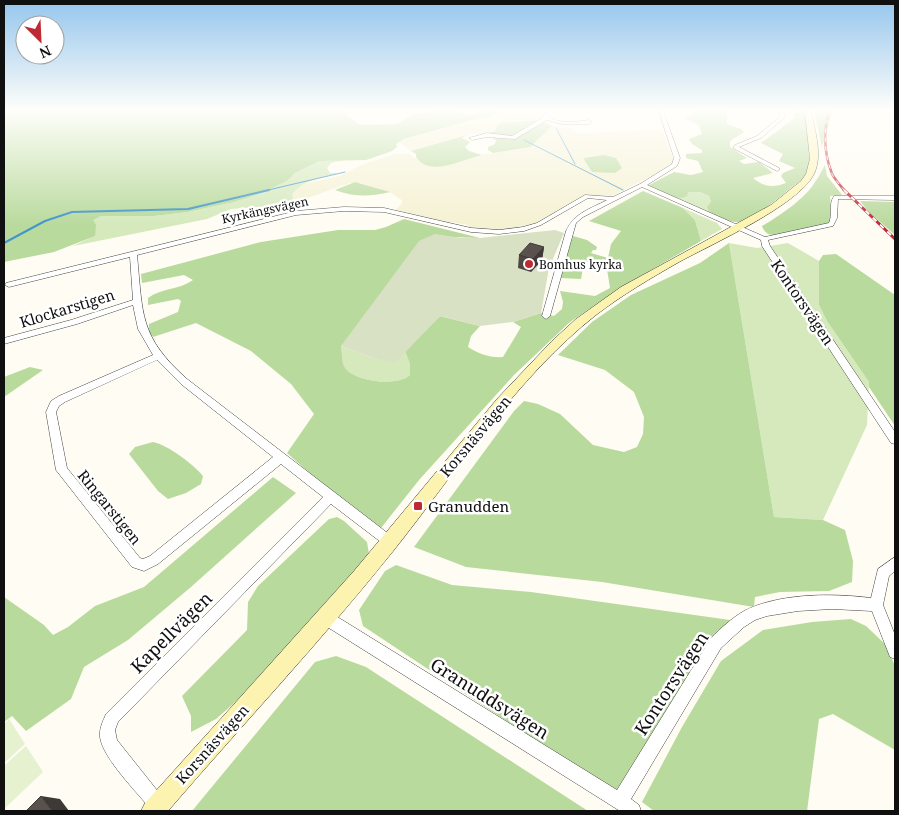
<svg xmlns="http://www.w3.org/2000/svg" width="899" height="815" viewBox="0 0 899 815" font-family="'Noto Serif',serif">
<rect width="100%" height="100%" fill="#fffcf3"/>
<!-- farmland -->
<g fill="#f5f1d3">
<path d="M500,111H539L543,118L520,123H501L497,126L495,131L484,134H470L411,151L398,141L468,121L481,119Z"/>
<path d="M552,126L572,129L580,133L662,130L674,161L655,174L612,196L585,195L543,220L530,225L491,231L469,228L468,225L450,222V223L396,210L402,203V200L389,192L361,183H350L299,201L294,200L292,195L295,189L308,183L340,176L361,165L396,154H409L418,160L448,164L482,155L530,147Z"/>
</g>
<!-- green -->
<g fill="#d5e9bd">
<path d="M344,160L331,163L327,168L330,173H339C324,177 300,181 292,195L294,200L275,206L231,209L207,219L73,246L94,236L92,219L101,216H154L188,212L234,202L259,194L287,181L295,173L320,161Z"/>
<path d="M688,192H700L709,196L711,202L710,213L672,197Z"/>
<path d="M683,208L717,223L722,229L701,241L695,220Z"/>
<path d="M729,243L757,248L788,243L819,261V305L827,321L869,382L867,425L823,520L774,517Z"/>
<path d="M341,346L373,358L396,361L405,351L410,364V375C398,387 352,382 344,366C342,361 342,352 341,346Z"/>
</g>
<!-- forest -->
<g fill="#b9da9d">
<path d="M4,111H348V116L360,125L397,124L413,115L431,111H460L466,116L483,111H500L492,116L468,121L404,139L396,144L397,147L392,151L366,160L320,161L295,173L287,181L259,194L234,202L188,212L154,216H101L93,220L96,225L95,236L54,252L4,262Z"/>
<path d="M692,111H727V124L741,129L744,132L730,141V147L747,158L739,161L744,164L759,162L773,173L753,178C764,187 773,188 786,183L781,176L783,173L795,168L779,161L783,154L761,143L795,118L794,111H805L812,163L807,177C789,186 756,222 736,222C726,221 718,217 710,213L707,207L711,202L709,196L700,192H688L687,196C676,202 660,192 649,187V185L674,172L691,175L703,172L698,161L686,158V154L702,153V150L692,144L689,139L702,134L699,125L685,118L693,115Z"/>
<path d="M814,111H832L822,147Z"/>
<path d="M539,120L552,126L530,147L493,153L488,150V147L495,144L496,140L484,134L495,131L497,126L501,123Z"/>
<path d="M467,135L462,138L470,142L465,147L469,151L482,155C463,159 430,178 416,157V154L411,151Z"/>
<path d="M604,155L616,158L622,168L615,173L592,172L585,161L584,158Z"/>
<path d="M825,165L827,176L842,195L830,196L832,218L830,222C819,227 785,236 773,235C767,235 763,230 762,226C778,217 806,198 815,182C819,177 822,170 825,165Z"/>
<path d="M355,182L390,192C370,197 354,197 335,190Z"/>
<path d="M643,191L683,208L695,220L701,241L620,288L570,322L514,375L419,480L381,528L333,494L287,453L314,414L291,384L251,351L196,323L153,337L149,332V324L178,312L181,301L178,299L148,305V298C161,288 179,290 193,280L184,275L142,283L141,274L261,242L338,230H375L386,227L404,219L480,238L450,237L341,346C342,352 342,361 344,366C352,382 398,387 410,375V364L405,351L440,316L480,326L471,336L468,347C479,354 490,358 503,357L521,327L513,322L541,313L554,316L562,309L563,302L560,291L595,296L610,288L607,269L594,262H584L581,279L560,278L573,236L587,240L597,247L596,250H593L591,253L608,258L611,244L621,231L589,221Z"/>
<path d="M860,201L895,202V235L869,212Z"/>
<path d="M729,243L774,517L823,520L845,530L853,561L852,582L829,591L780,592L755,597L754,607L602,582L466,567L414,547L514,411L524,401L538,404L560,414L593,445L624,452L637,447L643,434L644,417L634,392L605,370L558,355L592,322L631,295L700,263Z"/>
<path d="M836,254L895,295V426L869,387V382L827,321L819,305V261L823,255Z"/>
<path d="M30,367L43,370L4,397V377Z"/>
<path d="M153,442C168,445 193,464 203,476L201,484L186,493L168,499L158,491L129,454L135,447Z"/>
<path d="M273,477L296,493L191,587L128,640L84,667L71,699L26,731L12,716L4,722V597L44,625L53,635L68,627L95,606L144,587Z"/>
<path d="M337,517L344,521L367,542L369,554L249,690L216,719L191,732V716L182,696L247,630L248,602L258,586L329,519Z"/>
<path d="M396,565L452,585L531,592L730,620L705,648L615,793L363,626L359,610L385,571Z"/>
<path d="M851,619L866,626L886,645L895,666V750L833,714L819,719L807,811H654L642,802L682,727L721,661L763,630L812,622Z"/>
<path d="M336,656L366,667L588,811H192L315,662Z"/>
</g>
<!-- cemetery -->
<path fill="#d8e1c4" d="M555,230L564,233L549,268L541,313L513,322L480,326L440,316L396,362L373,358L341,346L419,241L435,234L462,238H480Z"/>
<!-- pitch -->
<g fill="#e5f1cf">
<path d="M9,719L25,744L4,763V724Z"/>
<path d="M26,746L43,772L4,809V766Z"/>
</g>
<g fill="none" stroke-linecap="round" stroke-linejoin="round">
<!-- stream-far1 -->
<g stroke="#4296ca" stroke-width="1">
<path d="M556,128L575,164"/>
<path d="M524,140L623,190"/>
<path d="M264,191L345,172"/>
</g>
<!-- stream -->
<path stroke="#4296ca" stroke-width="2" d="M4,243L45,221L72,212L188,209L269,190"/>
<defs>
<g id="street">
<path d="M540,111H544C554,126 574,122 589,120L592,122L589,124H562L547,120L515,139L487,137L472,140L469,138L487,133L512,136L544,117Z"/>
<path d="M659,111H663L680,158L677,166L647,185L765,237L829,223C833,214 828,205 834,196H895V200L838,199L837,218L833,226L768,240L770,246L895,432V444L891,443L762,246L761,240L642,187L583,217L576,223L550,316L546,319L542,316L566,231C574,213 590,209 607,200L588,198L541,225L524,231L499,234L471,232L384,212L344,211L296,215L137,255C143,315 139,336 187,379L394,538L396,542L394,546L390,548L386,546L331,504L118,722L115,730L117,740L164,799L166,805L163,811H152C138,793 103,759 100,737C99,729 103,721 106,714L323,497L281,464L158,564L144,571L132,567L56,470L46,412L51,401L59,396L153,355L138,329L133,305L77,324L4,344V338L71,320L133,300L130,257L9,287L5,285L6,283L296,211L344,207L384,208L471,228L499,230L523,227L537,223L585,195L613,197L640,184L672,164L674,158ZM157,360L181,384L273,457L150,556L143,559L140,558L67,468L56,412L59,406L65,402Z"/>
<path d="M780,111H784V118L761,138L739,147L779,168L780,169L777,171L733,148L735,145L757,136L780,117Z"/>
<path d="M895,557V571L889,576L883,605L895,635V659L890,657L872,611L832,609L798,611L767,616L755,620L744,627L721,648L631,799L639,805L641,811H620L321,623L319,618L321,613L326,611L331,613L617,790L711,638C721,628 732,618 744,611C779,593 833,593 871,598L878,569Z"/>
</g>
<path id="secondary" d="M805,111H811C815,131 823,155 814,174C799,205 712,244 679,262C651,278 622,295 596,315C517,377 456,472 394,550C322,640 243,724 168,811H141L145,803L354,571L497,399L552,341L576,319L621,287L771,205L801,181L806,174L810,159Z"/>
</defs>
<!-- street casing -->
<use href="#street" stroke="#434343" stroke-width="1"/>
<!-- secondary casing -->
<use href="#secondary" stroke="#323232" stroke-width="1"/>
<!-- street -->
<use href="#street" fill="#fff" fill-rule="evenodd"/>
<!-- secondary -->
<use href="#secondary" fill="#fdf3b1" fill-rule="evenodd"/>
<defs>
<path id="rail-far1" d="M830,111C823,129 824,152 831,171C833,178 840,185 845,191"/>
<path id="rail" d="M844,190L895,239"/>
</defs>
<!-- rail-far1 casing -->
<use href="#rail-far1" stroke="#be2a34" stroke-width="2.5"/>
<!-- rail casing -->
<use href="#rail" stroke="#be2a34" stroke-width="3"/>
<!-- rail-far1 -->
<use href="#rail-far1" stroke="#fff" stroke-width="1" stroke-dasharray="4.5" stroke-linecap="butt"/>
<!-- rail -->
<use href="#rail" stroke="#fff" stroke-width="2" stroke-dasharray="5" stroke-linecap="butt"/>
</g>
<!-- wall -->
<path fill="#4d4642" d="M544,247L542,260L531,272L518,268L519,255Z"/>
<!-- shaded-wall -->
<g fill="#3e3936">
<path d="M544,247L542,260L531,272L533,259Z"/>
<path d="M41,796L60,799L69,811H52Z"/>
</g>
<!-- building -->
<g fill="#59514d" stroke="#3e3936">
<path d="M530,243L544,247L533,259L519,255Z"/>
<path d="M41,796L52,811H26Z"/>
</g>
<!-- sky -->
<linearGradient id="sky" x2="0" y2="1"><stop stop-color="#95c6ed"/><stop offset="0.49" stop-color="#fffefa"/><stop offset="1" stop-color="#fffefa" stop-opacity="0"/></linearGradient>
<rect width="899" height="225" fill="url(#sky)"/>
<!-- markers -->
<g fill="#be2a34" stroke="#fff" stroke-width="2">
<circle cx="529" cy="264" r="5"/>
<rect x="413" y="501" width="10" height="10" rx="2.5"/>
</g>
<g text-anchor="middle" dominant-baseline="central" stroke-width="5" stroke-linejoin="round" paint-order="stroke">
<!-- far-street labels -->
<g font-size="12" fill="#101010" stroke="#fff">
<text transform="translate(265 210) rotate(-12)">Kyrkängsvägen</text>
</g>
<!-- far-poi labels -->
<g font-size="12" fill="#101010" stroke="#fff" text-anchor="start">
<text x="539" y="264">Bomhus kyrka</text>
</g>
<!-- street labels -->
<g font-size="15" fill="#101010" stroke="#fff">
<text transform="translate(803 302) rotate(56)">Kontorsvägen</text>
<text transform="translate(67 308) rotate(-17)">Klockarstigen</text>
<text transform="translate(475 436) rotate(-50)">Korsnäsvägen</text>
<text transform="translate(110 507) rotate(51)">Ringarstigen</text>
<text transform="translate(212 744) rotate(-48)">Korsnäsvägen</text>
</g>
<!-- poi labels -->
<g font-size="15" fill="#101010" stroke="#fff" text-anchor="start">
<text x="428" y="506">Granudden</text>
</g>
<!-- near-street labels -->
<g font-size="18" fill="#101010" stroke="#fff">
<text transform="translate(171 632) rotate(-45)">Kapellvägen</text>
<text transform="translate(671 683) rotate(-57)">Kontorsvägen</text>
<text transform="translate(490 698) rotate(32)">Granuddsvägen</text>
</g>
</g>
<!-- border -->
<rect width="899" height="815" fill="none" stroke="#101010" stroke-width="10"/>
<!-- north arrow -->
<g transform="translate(40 40) rotate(156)"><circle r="24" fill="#ffffff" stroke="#9f9f9f"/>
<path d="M0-4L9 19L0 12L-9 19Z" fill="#be2a34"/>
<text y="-8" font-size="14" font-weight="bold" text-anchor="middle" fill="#101010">N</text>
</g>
</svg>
